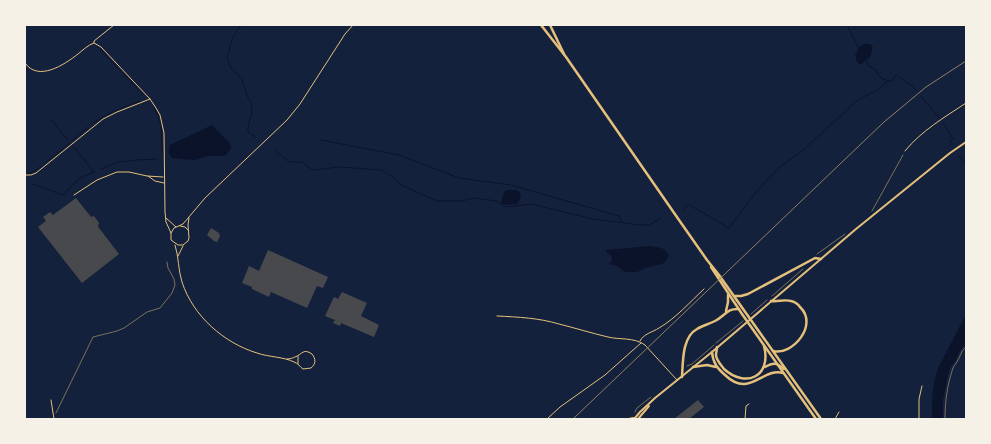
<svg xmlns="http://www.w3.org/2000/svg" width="991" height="444" viewBox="0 0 991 444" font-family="'DM Sans',sans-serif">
<rect width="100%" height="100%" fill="#14213d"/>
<!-- water -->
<g fill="#0b132b">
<path d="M865,44H870L873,47L870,57L860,65L857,62L855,55L859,47Z"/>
<path d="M212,125L230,143L231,149L225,156H208L195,160L172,158C168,153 168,151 170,145Z"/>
<path d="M507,190H517L521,194L520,199L517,204L506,205L501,203L504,192Z"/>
<path d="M650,246C658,248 664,246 669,255L666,261L662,264L646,268L637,272H625L615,265L607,264L610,263L612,260L611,255L606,252V250Z"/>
<path d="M966,314V343L959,352L955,362L950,368L947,379L943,400V419H932C932,401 932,386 938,368Z"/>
</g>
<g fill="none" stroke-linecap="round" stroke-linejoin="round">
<!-- stream -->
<g stroke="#0b132b" stroke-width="1">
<path d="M241,25L232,39L227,58L231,68L242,79L247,96L251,102L252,111L248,127V132L256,137"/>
<path d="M847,25L858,47"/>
<path d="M97,46L143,94"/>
<path d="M866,61L869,66L876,70C878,77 884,81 892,81L896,75L912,86L917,91"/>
<path d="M921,96L940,119"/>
<path d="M154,107L161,124L162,153"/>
<path d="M51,119L68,141"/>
<path d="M93,123C108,113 123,107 140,101"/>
<path d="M943,123L953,139L951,141L950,145"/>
<path d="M321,140L399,155L459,178L511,185L619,216L622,222"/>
<path d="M72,141L88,127"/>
<path d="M275,151L288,161L292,162H302L313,170L340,167L381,170L393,177L399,184L437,201H462L473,198L497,201L505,207L531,204L593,219L640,225H649L661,218"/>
<path d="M959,156L966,164"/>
<path d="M101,169L118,162L136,160L157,159"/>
<path d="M25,173H31L35,171L70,143"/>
<path d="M33,184L63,195L80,178L94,172L73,146"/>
<path d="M683,211L688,204L729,228L756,192L781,166L802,151L858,100L877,90L888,81"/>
</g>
</g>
<!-- building -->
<g fill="#48494c">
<path d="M76,198L91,217L94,216L99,223L98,226L99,228L119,254L82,283L38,227L46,221L43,217L50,212L53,215Z"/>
<path d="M211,228L219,233L220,236L217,242L214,241L207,235Z"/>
<path d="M268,250L328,277L323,288L317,286L307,308L271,292L269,297L252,289V287L242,283L249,266L259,271Z"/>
<path d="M342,292L367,303L361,316L379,325L374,337L341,323L340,326L333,323L335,320L325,316L334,297L338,299Z"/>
<path d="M698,400L704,407L689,419H674Z"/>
</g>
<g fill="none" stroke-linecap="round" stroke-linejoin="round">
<!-- path -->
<g stroke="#e5c07b" stroke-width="0.5">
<path d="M872,211L903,155"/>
<path d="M817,254L845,234"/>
<path d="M772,296L803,269"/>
<path d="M751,314L767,300"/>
<path d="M716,343L743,321"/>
<path d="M687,366L692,364L714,345"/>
<path d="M635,412L637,408L651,397"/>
<path d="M56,413L93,337L117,331L124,328L147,312L160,308L172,293L175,285L174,279L168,268L167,262"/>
<path d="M945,419C945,402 947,387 952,371C953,366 956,364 958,360C961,355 961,351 966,347"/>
</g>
<!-- minor -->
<g stroke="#e5c07b" stroke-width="1">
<path d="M94,43L101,47L150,99L156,108L160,115L164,133L165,212L166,222L171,233V240L178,245H183L188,241L189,238L188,225L189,218"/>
<path d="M25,63C38,82 64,65 78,54C83,50 88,45 94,43V41L114,25"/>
<path d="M905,151C921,131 945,117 966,103"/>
<path d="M25,175H31L36,173L103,119L117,112L150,99"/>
<path d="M148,176L155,181L164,183"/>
<path d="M74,195L97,180L117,172H129L147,176L163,177"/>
<path d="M166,218L176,227"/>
<path d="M180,226L185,227L188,230"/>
<path d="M171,233L174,228L183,224L205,198L287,120L300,104L345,34L353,25"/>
<path d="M175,245C179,257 178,270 182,282C193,316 224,343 257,353C268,357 285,357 294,362C298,363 300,367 303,369L311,368C316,364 316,359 312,354C303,348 303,354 295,357C293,358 290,359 287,359"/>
<path d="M178,256L183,246"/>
<path d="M497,316C518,317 539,318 559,324C575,328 591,333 608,337C620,340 634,337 645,345L677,380"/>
<path d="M640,341C643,334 653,332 659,328C676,318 690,302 704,289"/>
<path d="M298,356V364"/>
<path d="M51,400L54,419"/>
<path d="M547,419L560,407L605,375L641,343"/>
<path d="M745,419L746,406L749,404"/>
<path d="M835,419L839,412"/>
<path d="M919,419V399L922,386"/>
</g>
<!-- secondary -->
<g stroke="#e5c07b" stroke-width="2">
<path d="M635,418L640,412L655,398L712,352L856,229L950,153L966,142"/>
<path d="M629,419L633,418L636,419"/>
<path d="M638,419L649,406"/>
</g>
<!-- primary -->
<g stroke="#e5c07b" stroke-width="2.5">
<path d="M541,25L566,57L679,220L707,260L719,275L821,419"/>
<path d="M550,25L564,54"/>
<path d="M711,267L742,314L816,419"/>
<path d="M735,296H741L748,294L815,258L821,259"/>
<path d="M771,301C778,302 784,299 791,301C795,302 798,304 800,307C819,325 792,356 773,351"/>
<path d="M726,311L728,302V295"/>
<path d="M717,347C717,350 716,352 716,355C716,360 721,365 724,369C746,389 772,376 764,346"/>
<path d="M712,352C713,363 717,368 725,375C750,399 762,367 783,373"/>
<path d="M693,367L707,365L716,367"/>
<path d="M765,367C774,362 777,363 784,369"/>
<path d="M682,377C683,362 682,337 697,329C702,326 709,324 715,321C725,316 727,308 739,309"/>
</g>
<!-- rail -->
<path stroke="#918062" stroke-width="1" d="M573,419L884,122L926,87L966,61"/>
</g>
<!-- border -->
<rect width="991" height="444" fill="none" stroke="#f6f1e7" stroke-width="52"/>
</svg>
